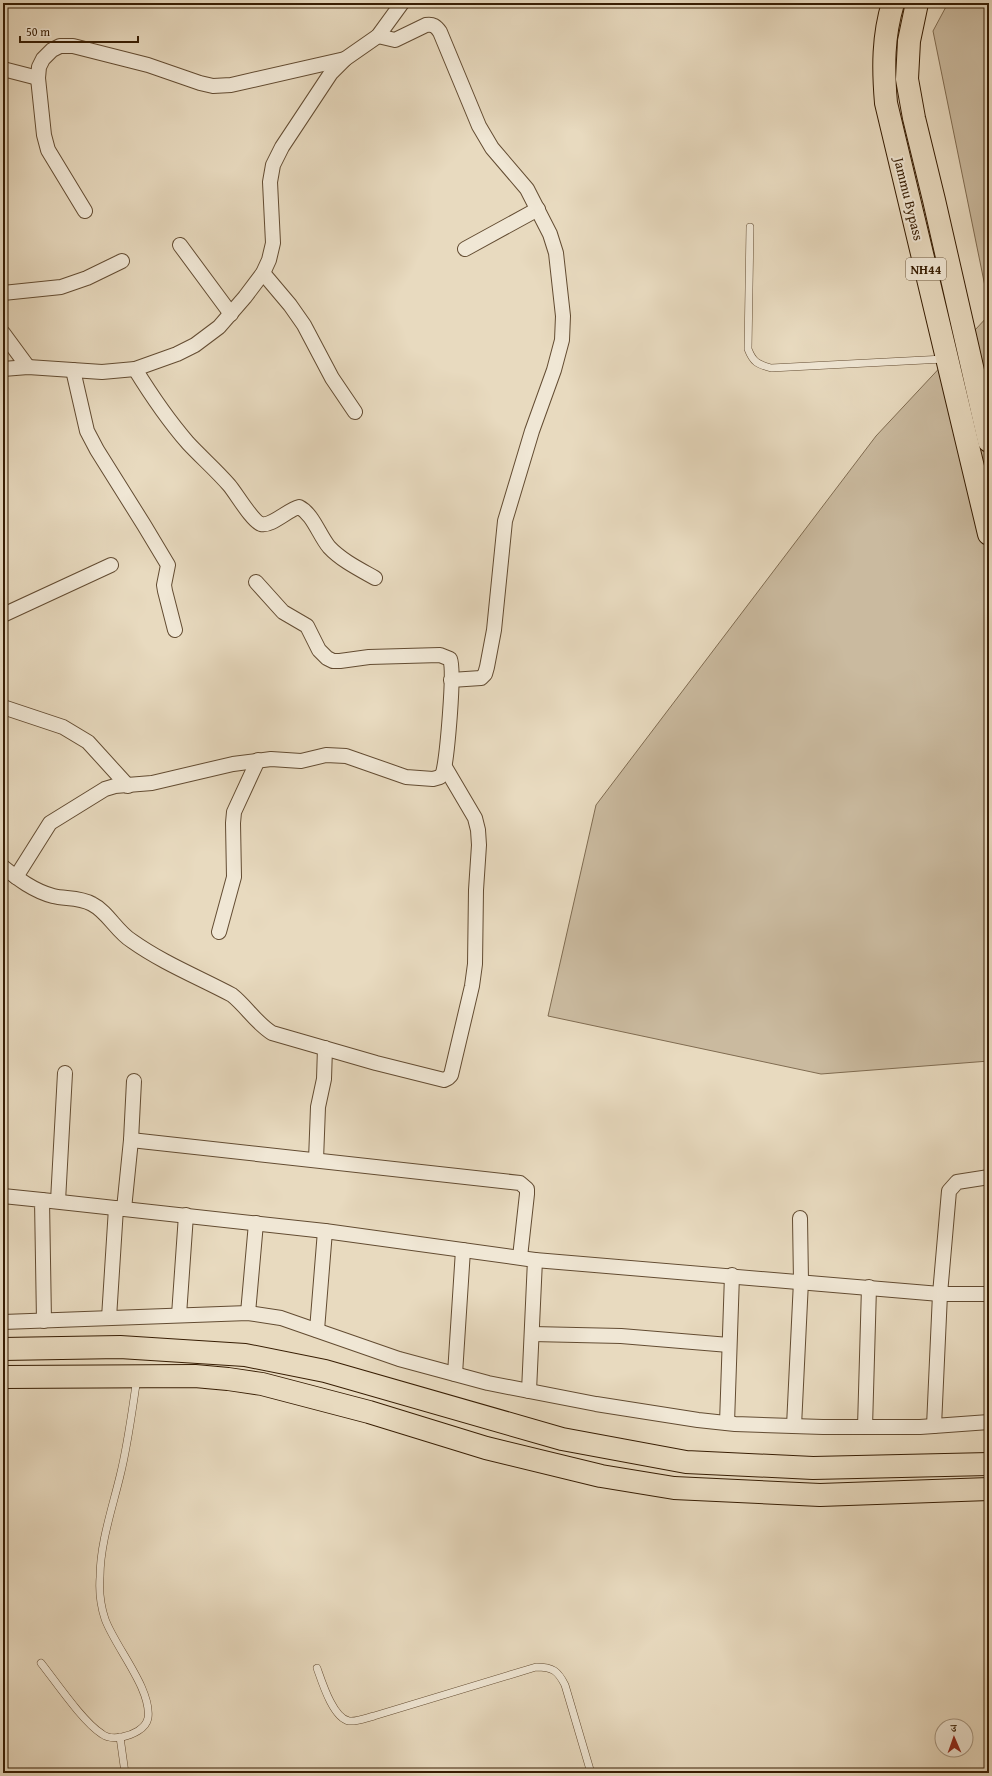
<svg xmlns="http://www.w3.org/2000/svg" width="992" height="1776" viewBox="0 0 992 1776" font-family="'Gentium Book Plus','Noto Serif Devanagari',serif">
<rect width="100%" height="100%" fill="#e8dabf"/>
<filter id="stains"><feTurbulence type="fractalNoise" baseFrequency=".005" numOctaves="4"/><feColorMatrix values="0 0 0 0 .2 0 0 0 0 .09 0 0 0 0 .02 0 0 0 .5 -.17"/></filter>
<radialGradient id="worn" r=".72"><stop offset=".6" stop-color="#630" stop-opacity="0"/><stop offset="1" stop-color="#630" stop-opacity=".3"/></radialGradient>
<!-- green -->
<g fill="#caba9f" stroke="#806c51">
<path d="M948,3H989V306L933,31Z"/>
<path d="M989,315V1061L821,1074L548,1016L596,805L876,436Z"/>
</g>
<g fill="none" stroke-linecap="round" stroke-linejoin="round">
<defs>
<g id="lane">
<path d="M750,227L748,349C753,362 757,364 771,368L944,359"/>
<path d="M41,1663C56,1682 83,1722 102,1734C107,1738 116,1738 122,1737C132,1735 146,1729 148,1718C152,1689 115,1647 105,1619C101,1607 99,1590 100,1577C100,1544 112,1509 120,1476C128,1444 132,1411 137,1378"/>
<path d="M317,1668C322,1682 333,1718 349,1721C357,1722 366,1718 374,1716L536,1667C553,1667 558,1671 565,1685L591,1773"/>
<path d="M120,1737L125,1773"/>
</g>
<g id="street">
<path d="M378,36L395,40L426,25C433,24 436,26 440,32L479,126L492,148L527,189L550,234L556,253L563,316L562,340L554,370L532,431L505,521L494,630L487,667L485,674L481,678L451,680"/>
<path d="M3,69L38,78"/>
<path d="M85,211L48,150L44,135L38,78L39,67L43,59L52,50L60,46H73L148,65L200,83L213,86L231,85L345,59"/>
<path d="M180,245L231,314"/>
<path d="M465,249L538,209"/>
<path d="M263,273L290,305L304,325L332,378L355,412"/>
<path d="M3,293L61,287L87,278L122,261"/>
<path d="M3,333L28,367"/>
<path d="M3,369L28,367L102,372L135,369L177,354L195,345L219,327L245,297L263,273L269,260L273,243L270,182L273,165L282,147L331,73L345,59L378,36L402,3"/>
<path d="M135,369C151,395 168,420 188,443C201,457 216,470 229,485C236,493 252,521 261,524C271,527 289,509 299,507C313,514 319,535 329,547C341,560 359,569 375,578"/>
<path d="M73,370L87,431L97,450L144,525L168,565L164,585L165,591L175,630"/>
<path d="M3,615L111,565"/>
<path d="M3,707L63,727L88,742L128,786"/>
<path d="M3,867C18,879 34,891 53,896C65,899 80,897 92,904C108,912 116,931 132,941C163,963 198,977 232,995C246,1006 256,1023 272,1033L376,1063L444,1080L448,1078L451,1075L472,986L475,964L476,890L479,845L478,830L475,818L445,767"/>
<path d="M16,877L50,823L105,789L115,786L152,783L233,764L271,759L301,761L326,755L346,756L406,777L433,779L440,777L443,773C447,758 455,671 450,659L440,655L369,657L340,661H333L327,658L319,650L307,626L283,612L256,582"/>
<path d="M219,932L234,877L233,823L234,812L258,760"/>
<path d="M131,1140L520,1183L527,1189V1194L520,1257"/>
<path d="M316,1160L318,1107L324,1079L325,1048"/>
<path d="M3,1196L42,1200L44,1321"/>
<path d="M42,1200L325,1231L535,1260L529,1391"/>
<path d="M58,1201L65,1073"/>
<path d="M124,1209L131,1140L134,1081"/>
<path d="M535,1260L940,1294H989"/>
<path d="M248,1313L256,1223"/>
<path d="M179,1315L186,1215"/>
<path d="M109,1318L116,1208"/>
<path d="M3,1322L248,1313L281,1318L399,1359L488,1383L596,1404L698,1420L735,1424L823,1427H920L989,1422"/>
<path d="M317,1330L325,1231"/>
<path d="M532,1334L621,1336L729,1345"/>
<path d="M455,1374L463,1250"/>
<path d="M727,1423L732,1275"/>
<path d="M794,1426L801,1281L800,1218"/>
<path d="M934,1426L940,1294L949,1191L957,1182L989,1177"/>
<path d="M865,1427L869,1287"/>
</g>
<g id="primary">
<path d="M3,1349L120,1347L245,1355L325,1371L562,1439L686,1462L813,1468L989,1464"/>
<path d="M3,1377L195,1376L228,1379L262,1384L369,1412L486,1448L601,1476L674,1488L820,1495L989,1489"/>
</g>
<g id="highway">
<path d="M893,3C883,36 883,68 886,103L989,534"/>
<path d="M917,3L909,41L907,79L914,118L934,200L989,441"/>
</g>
</defs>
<!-- lane casing -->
<use href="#lane" stroke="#634c32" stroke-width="8"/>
<!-- street casing -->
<use href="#street" stroke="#634c32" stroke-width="16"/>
<!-- primary casing -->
<use href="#primary" stroke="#371d03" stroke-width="24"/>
<!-- highway casing -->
<use href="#highway" stroke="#371d03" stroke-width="24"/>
<!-- lane -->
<use href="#lane" stroke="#f0e7d5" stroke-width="7"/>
<!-- street -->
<use href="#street" stroke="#f0e7d5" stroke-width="14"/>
<!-- primary -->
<use href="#primary" stroke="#e8dabf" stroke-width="22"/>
<!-- highway -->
<use href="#highway" stroke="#e8dabf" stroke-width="22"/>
</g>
<g text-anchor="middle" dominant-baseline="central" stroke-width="4" stroke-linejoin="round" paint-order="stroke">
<!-- shield labels -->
<rect fill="#f0e7d5" stroke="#6e5a42" stroke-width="1" x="906" y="258" width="40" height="22" rx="3"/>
<g font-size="13" font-weight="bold" fill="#371d03">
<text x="926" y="269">NH44</text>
</g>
<!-- street labels -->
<g font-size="14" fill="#371d03" stroke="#f0e7d5">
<text transform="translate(909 199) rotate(76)">Jammu Bypass</text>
</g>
</g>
<!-- margin -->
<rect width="992" height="1776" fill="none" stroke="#e8dabf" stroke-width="16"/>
<rect x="4" y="4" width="984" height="1768" fill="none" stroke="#371d03" stroke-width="2"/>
<rect x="8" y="8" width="976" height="1760" fill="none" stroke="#371d03"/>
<!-- north arrow -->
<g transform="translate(954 1738) rotate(358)"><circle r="19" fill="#f0e7d5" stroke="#a69681"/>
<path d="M0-3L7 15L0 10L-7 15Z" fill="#8f2418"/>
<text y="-6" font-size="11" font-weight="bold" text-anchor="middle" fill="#371d03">उ</text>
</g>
<!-- scale -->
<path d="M20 36v6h118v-6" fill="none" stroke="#371d03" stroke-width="2"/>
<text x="26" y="36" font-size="12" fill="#371d03" stroke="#f0e7d5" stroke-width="3" paint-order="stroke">50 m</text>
<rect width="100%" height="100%" filter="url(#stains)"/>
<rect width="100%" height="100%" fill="url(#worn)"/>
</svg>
